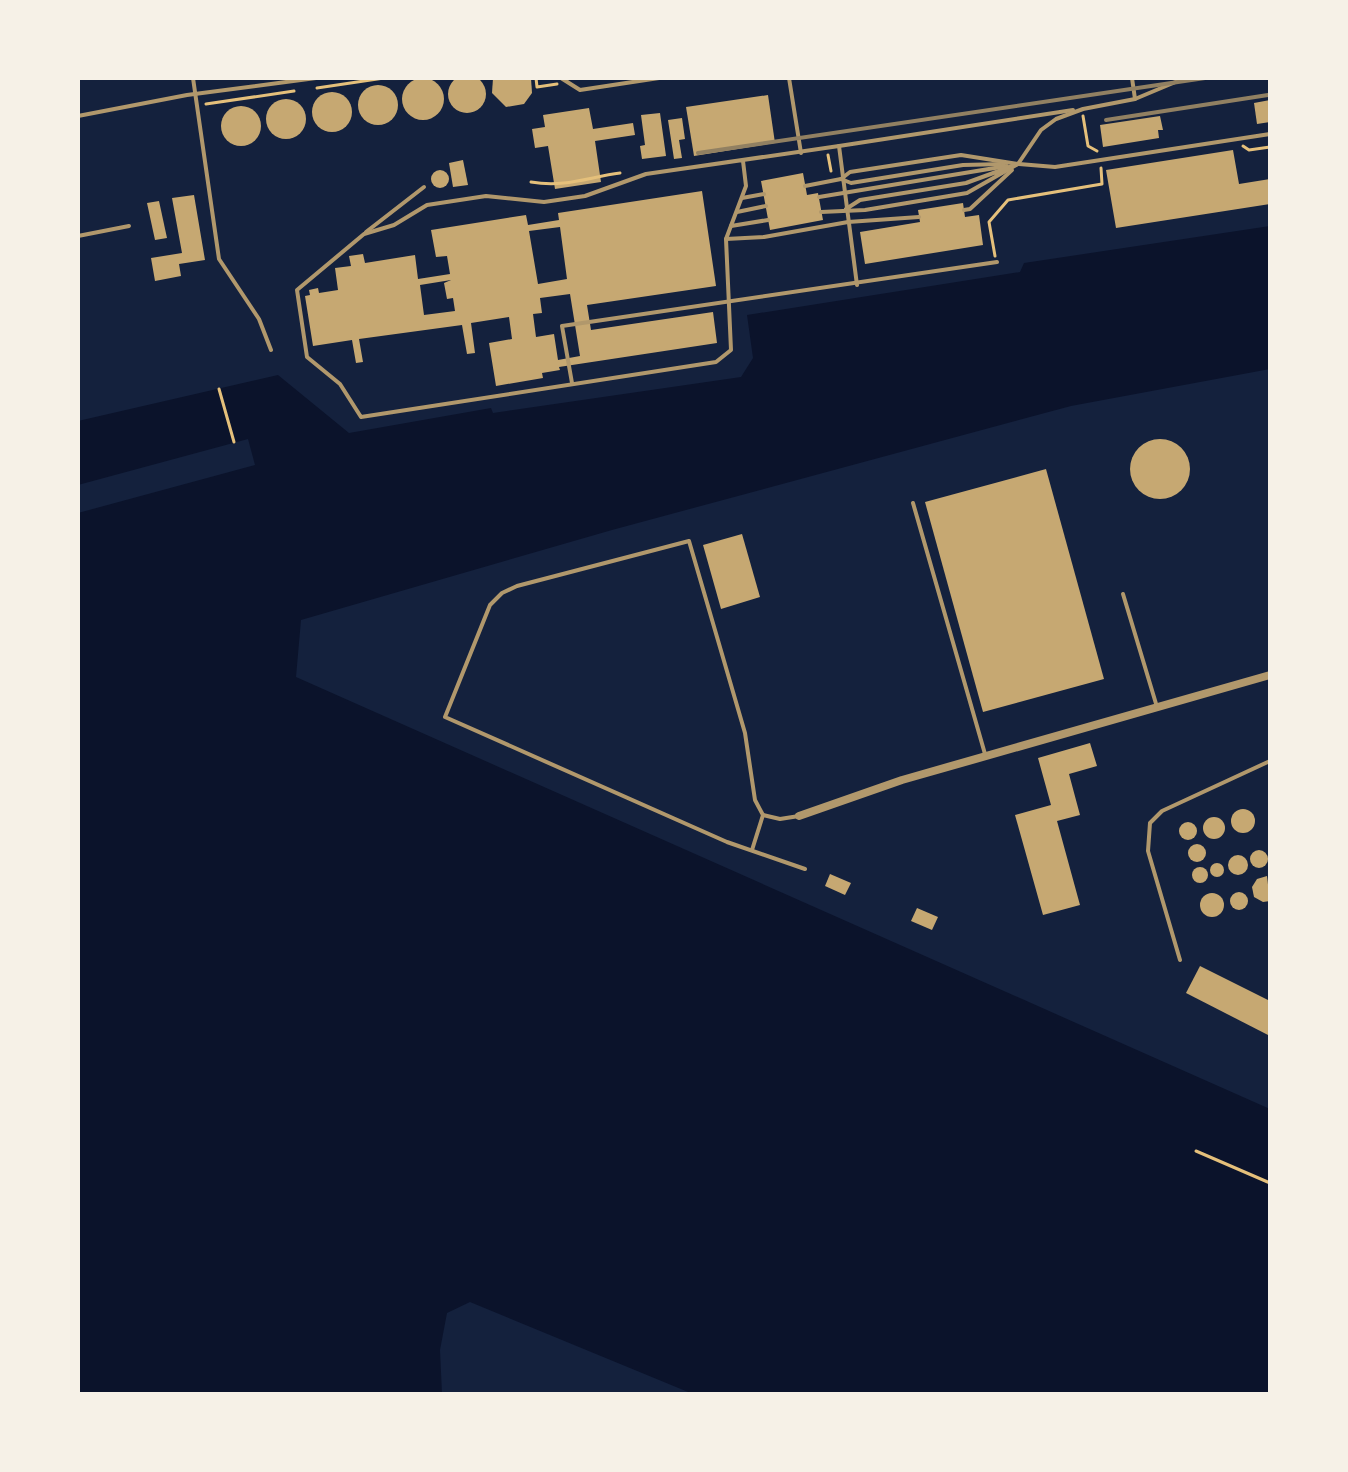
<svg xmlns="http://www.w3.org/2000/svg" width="1348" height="1472" viewBox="0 0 1348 1472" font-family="'Varela Round',sans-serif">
<rect width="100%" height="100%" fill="#14213d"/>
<!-- water -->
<path fill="#0b132b" d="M1270,226V369L1071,406L612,530L301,620L296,677L1270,1109V1394H693L470,1302L447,1313L440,1350L442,1394H78V421L278,375L349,433L491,408L493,413L741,377L753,358L747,315L1020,272L1024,263Z"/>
<!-- pier -->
<path fill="#14213d" d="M248,439L255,465L78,513V485Z"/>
<!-- building -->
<g fill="#c6a872" fill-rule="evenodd">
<circle cx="467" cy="94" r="19"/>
<circle cx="423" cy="99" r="21"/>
<path d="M493,78H531L532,93L524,104L506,107L492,93Z"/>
<circle cx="378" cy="105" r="20"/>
<circle cx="332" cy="112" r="20"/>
<path d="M768,95L775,143L694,156L686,107Z"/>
<circle cx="286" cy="119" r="20"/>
<path d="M1270,100V122L1257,124L1254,103Z"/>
<circle cx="241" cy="126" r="20"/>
<path d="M589,108L593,129L633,123L635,135L595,141L601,182L555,189L548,146L535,148L532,129L545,127L543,115Z"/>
<path d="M660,113L666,156L642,159L640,146L645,145L641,115Z"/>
<path d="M1160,116L1163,130H1158L1159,138L1103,147L1100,125Z"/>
<path d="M682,118L685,139L679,140L682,158L674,159L668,120Z"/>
<path d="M1233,150L1239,184L1270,179V204L1116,228L1106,170Z"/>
<path d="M463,160L468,185L453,187L449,163Z"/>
<circle cx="440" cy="179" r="9"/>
<path d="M803,173L807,195L818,193L823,220L770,230L761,181Z"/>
<path d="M702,191L716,286L587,305L591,330L713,312L717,343L559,367L560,370L542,373L543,378L496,386L489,343L512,339L509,317L471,323L475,353L467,354L462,325L359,339L363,362L356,363L352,340L313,346L305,296L310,295L309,290L318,288L319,293L338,290L335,268L351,266L349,256L363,254L365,263L415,255L418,279L450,274L447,256L436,257L431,230L526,215L528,225L559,220L558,213ZM560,227L567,279L538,284L529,231ZM451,280L444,283L447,299L453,298L455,311L424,315L420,285ZM570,294L580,356L558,360L554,334L536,337L533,314L542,313L540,298Z"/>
<path d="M194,195L205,260L179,264L181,276L155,281L151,258L182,253L172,198Z"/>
<path d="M159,201L167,238L155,240L147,203Z"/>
<path d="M963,203L965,217L979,215L983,245L865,264L860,232L920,222L918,210Z"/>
<circle cx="1160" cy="469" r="30"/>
<path d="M1046,469L1104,679L983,712L925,502Z"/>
<path d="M742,534L760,597L721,609L703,545Z"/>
<path d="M1090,743L1097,766L1069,774L1080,815L1057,821L1080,905L1043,915L1015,815L1051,805L1038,758Z"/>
<circle cx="1243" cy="821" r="12"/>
<circle cx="1214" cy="828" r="11"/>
<circle cx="1188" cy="831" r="9"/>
<circle cx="1197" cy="853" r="9"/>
<circle cx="1259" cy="859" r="9"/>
<circle cx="1238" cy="865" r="10"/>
<circle cx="1217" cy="870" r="7"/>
<circle cx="1200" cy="875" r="8"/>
<path d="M830,874L851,883L845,895L825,886Z"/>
<path d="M1267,876L1270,901L1263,902L1254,897L1252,887L1257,879Z"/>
<circle cx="1239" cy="901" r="9"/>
<circle cx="1212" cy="905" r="12"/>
<path d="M917,908L938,917L932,930L911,921Z"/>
<path d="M1200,966L1270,1001V1036L1186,993Z"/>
</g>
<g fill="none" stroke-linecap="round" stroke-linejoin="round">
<!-- path -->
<g stroke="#e5c07b" stroke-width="3">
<path d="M536,78L537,87L557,84"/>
<path d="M317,88L384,78"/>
<path d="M206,104L294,91"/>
<path d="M1083,116L1088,146L1097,151"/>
<path d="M1243,146L1249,150L1270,147"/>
<path d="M828,155L831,171"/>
<path d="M531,182C565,188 589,177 620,173"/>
<path d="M995,256L989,222L1008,200L1102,184L1101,168"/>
<path d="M219,389L234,442"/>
<path d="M1196,1151L1270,1183"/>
</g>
<!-- service -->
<g stroke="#b1986c" stroke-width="4">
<path d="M193,78L219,259L259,319L271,350"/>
<path d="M561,78L580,90L659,78"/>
<path d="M789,78L801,153"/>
<path d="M1132,78L1135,99"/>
<path d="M78,116L187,95L316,78"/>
<path d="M743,161L746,186L726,239L731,350L716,362L361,417L340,384L307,357L297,290L364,234L394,225L427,205L486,196L544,202L585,196L646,174L839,146"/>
<path d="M1019,164L1055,167L1270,134"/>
<path d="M841,179L851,183L963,165L1004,164"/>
<path d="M805,186L841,179L850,172L961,155L1018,164L1041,130L1056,119L1083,109L1135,99L1185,78"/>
<path d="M819,197L1007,166"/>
<path d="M742,198L764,194"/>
<path d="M964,210L970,209L1012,170"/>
<path d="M737,212L766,206"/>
<path d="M821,212L865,210L967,193L1018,164L966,183L860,200L846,209"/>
<path d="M731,226L768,220"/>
<path d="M366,232L424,187"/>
<path d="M78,236L129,226"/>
<path d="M726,239L764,237L848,222L919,217"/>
<path d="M857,285L839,146L1073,110"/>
<path d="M572,383L562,326L997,262"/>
<path d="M913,503L985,754"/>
<path d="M1123,594L1157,707"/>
<path d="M799,816L780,819L763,815L755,800L745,733L689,541L517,586L502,593L490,605L445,717L727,842L805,869"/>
<path d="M752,850L763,815"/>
<path d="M1180,960L1148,851L1150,823L1162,811L1270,761"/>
</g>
<!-- minor -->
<path stroke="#b1986c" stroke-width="8" d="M799,816L902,780L1270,675"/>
<!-- rail -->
<g stroke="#918062" stroke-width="4">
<path d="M1106,120L1268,95"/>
<path d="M698,153L1205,78"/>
</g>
</g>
<!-- border -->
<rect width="1348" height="1472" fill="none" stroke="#f6f1e7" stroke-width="160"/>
</svg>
